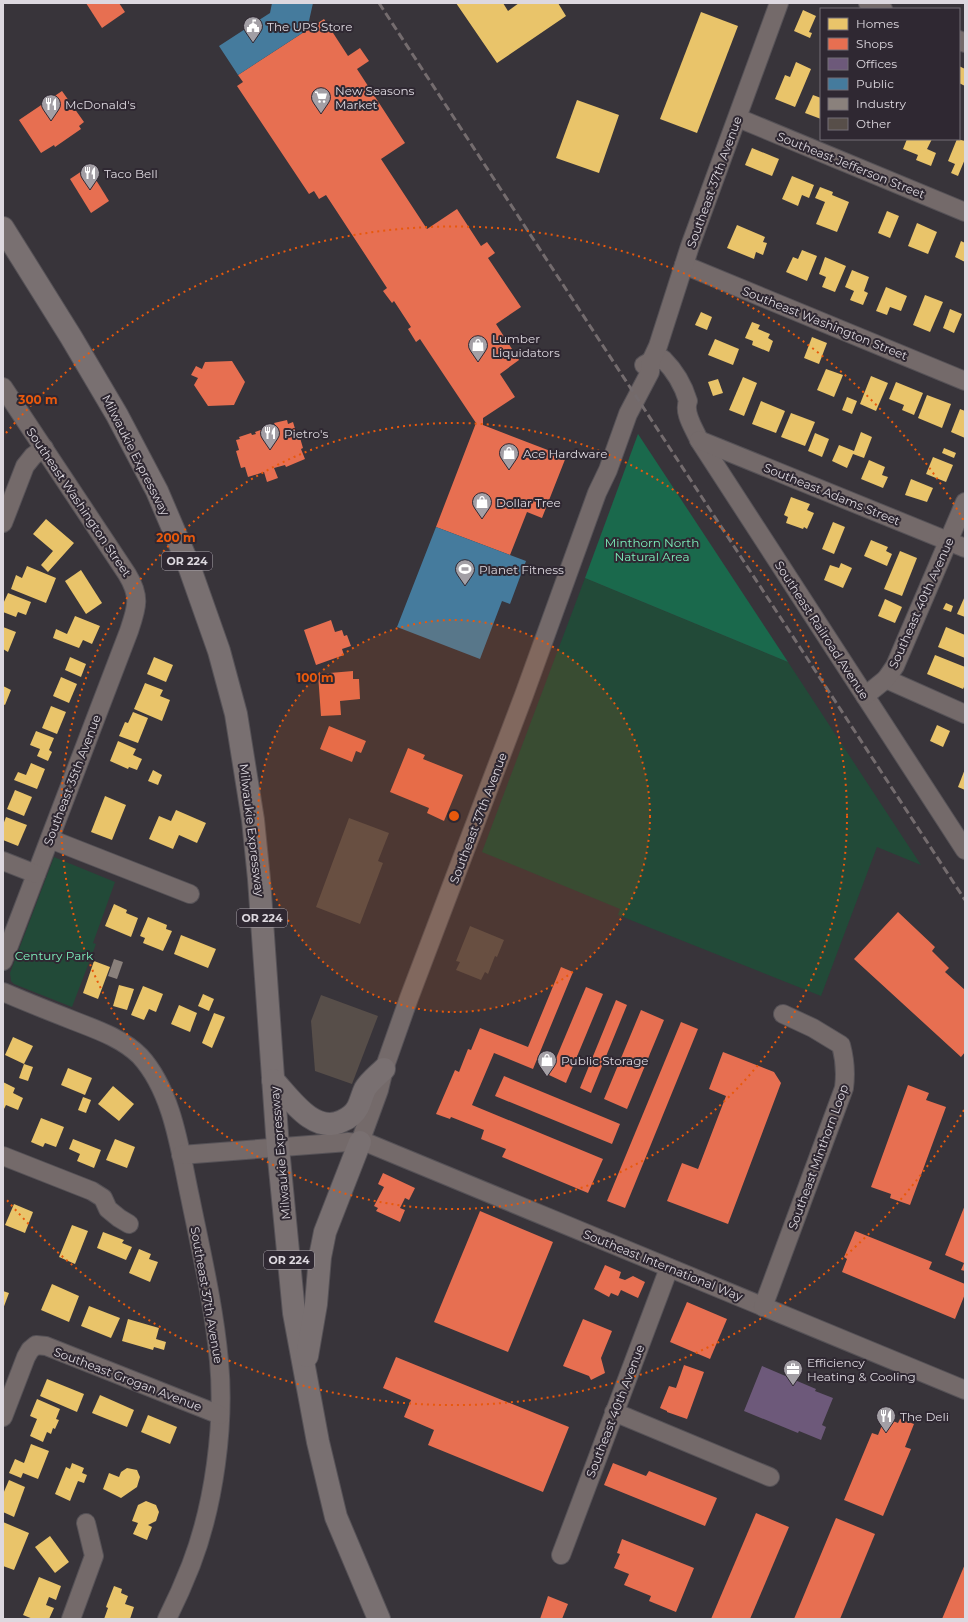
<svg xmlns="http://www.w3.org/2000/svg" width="968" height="1622" viewBox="0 0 968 1622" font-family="Montserrat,sans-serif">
<rect width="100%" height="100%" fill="#38343a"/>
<!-- green -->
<g fill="#224a38">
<path d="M585,578L788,662L921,865L877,847L821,996L618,915L620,909L482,852Z"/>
<path d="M54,857L115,882L93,943L96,944L72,1007L14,984L11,981L10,973Z"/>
</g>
<!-- forest -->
<path fill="#1a694c" d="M638,434L788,662L585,578Z"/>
<!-- homes -->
<g fill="#e9c46a">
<path d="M456,3H503L508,11L519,3H558L566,16L497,63Z"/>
<path d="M803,10L816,16L809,32L812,33L810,38L794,31Z"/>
<path d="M701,12L738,26L697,133L660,119Z"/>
<path d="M796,62L811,69L795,107L775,99L785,75L790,77Z"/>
<path d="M959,66L965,69V86L959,83Z"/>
<path d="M813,95L821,98V119L805,113Z"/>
<path d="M577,100L619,115L599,173L556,158Z"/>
<path d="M907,139H932L927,149L936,153L931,166L916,160L918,155L903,149Z"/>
<path d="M957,139L965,141V159L958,176L951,173L955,164L948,161Z"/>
<path d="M752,148L779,159L772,176L745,165Z"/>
<path d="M792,176L814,185L809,198L802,195L798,206L782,199Z"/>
<path d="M820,187L833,192L832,195L849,202L837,232L816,224L825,202L815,198Z"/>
<path d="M887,211L899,216L890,238L878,233Z"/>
<path d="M917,223L937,232L928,254L908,246Z"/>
<path d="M737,225L765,237L763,242L767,243L763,255L756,252L754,259L727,248Z"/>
<path d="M961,241L965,243V262L955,257Z"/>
<path d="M802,250L817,256L807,281L786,272L793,257L798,259Z"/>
<path d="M825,257L846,266L835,292L822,287L826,277L819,274Z"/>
<path d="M852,270L869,277L864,291L868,293L863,305L850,300L854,291L845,287Z"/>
<path d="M886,287L907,296L901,311L890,307L887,315L876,311Z"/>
<path d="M925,295L943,302L930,332L913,325Z"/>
<path d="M950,309L962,314L954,333L943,328Z"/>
<path d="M701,312L712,317L707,330L695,325Z"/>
<path d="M752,322L760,325L758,329L770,334L768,338L773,341L769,352L752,345L753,341L745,338Z"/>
<path d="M812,337L827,343L819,364L804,358Z"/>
<path d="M715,339L739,349L733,365L708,355Z"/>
<path d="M826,369L843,375L834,397L817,390Z"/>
<path d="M871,376L888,383L876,411L860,404Z"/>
<path d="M743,377L757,383L744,416L729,410Z"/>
<path d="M718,379L723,393L713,396L708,382Z"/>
<path d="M896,382L923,393L914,415L902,410L904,405L889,399Z"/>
<path d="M927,395L951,404L942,428L918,418Z"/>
<path d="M847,397L857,401L852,414L842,410Z"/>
<path d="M761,401L785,411L776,433L752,424Z"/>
<path d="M960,409L965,411V438L951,432Z"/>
<path d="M791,413L815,422L805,446L781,437Z"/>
<path d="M861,432L872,437L864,458L853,454L847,468L832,461L839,445L854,451Z"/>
<path d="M815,433L829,439L822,457L808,451Z"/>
<path d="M944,448L956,453L954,458L942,453Z"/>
<path d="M933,457L953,465L946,482L926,474Z"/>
<path d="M869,460L885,467L882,475L888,477L883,488L861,479Z"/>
<path d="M911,479L933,488L927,502L905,495Z"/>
<path d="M791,497L810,504L807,510L814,513L807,529L804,527L803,529L786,523L788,517L784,515Z"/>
<path d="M46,519L74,543L48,572L41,565L53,551L33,534Z"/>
<path d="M833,522L845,527L834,554L822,549Z"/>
<path d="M871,540L888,547L886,551L892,554L887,566L864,556Z"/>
<path d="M900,551L917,558L902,596L884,589Z"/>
<path d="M841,563L852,568L843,588L824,580L830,565L839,568Z"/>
<path d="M27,566L56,578L46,603L11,589L16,575L22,578Z"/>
<path d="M81,570L102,603L86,614L65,581Z"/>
<path d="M8,593L31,602L26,615L18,612L16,617L3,612V604Z"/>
<path d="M965,596V617L957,614Z"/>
<path d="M885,599L902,607L895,623L878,616Z"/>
<path d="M946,603L953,606L951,612L943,609Z"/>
<path d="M75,616L100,626L92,644L83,640L79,648L53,638L56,629L67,634Z"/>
<path d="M3,627L16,632L8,652L3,649Z"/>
<path d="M946,627L965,635V658L938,647Z"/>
<path d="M935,655L965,667V685L963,689L927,674Z"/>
<path d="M70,657L86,664L81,677L65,670Z"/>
<path d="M154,657L173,665L166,682L147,674Z"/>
<path d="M61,677L77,684L69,703L53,696Z"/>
<path d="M145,683L163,690L160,696L170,700L162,721L134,709Z"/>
<path d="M3,686L11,690L5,705L3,704Z"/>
<path d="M51,706L66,712L57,734L42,728Z"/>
<path d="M133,712L148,718L138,743L119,736L125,722L128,723Z"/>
<path d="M937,725L950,731L943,747L930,741Z"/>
<path d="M36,731L54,738L49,750L52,752L48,761L37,756L40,749L30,745Z"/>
<path d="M118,741L136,749L133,755L142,759L137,770L129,767L128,769L110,761Z"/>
<path d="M31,763L45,769L37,789L14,780L18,772L26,775Z"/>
<path d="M965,769V790L958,787Z"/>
<path d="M153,770L162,775L158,785L148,781Z"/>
<path d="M15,790L32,797L24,816L7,809Z"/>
<path d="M105,796L126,805L112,840L91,832Z"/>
<path d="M176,810L206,823L197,843L179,835L173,849L149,839L159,816L171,821Z"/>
<path d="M6,817L27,825L18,846L3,840V825Z"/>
<path d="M114,904L127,910L126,913L138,918L131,937L105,926Z"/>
<path d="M148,917L167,925L166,929L172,931L163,951L143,943L145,938L140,936Z"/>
<path d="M181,935L216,949L208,968L174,954Z"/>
<path d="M94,961L110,967L98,999L83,993Z"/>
<path d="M119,985L134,989L127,1010L113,1006Z"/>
<path d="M143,986L163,994L156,1012L149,1009L144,1020L131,1015Z"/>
<path d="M203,994L214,999L209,1011L198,1006Z"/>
<path d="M179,1005L197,1013L190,1032L171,1024Z"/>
<path d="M214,1013L225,1017L212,1048L202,1043Z"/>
<path d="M13,1037L33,1046L24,1064L5,1055Z"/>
<path d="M24,1064L33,1067L28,1081L19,1078Z"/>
<path d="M68,1068L92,1078L85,1095L61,1085Z"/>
<path d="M3,1082L15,1088L13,1093L23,1098L18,1110L6,1105L3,1111Z"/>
<path d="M113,1086L134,1104L119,1121L98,1104Z"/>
<path d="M83,1097L91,1100L86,1113L78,1110Z"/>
<path d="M41,1118L64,1127L56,1147L45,1143L43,1147L31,1142Z"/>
<path d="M73,1139L101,1150L94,1168L77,1161L80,1154L69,1149Z"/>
<path d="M115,1139L135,1147L127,1168L106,1160Z"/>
<path d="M14,1204L33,1212L25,1233L5,1225Z"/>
<path d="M72,1225L88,1231L75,1264L59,1257Z"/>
<path d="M103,1232L124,1240L122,1243L132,1247L126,1260L97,1248Z"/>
<path d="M139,1249L151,1254L149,1259L158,1262L150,1282L129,1273Z"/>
<path d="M52,1284L79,1296L69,1322L41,1310Z"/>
<path d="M3,1291L9,1293L3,1309Z"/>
<path d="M89,1306L120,1318L111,1338L81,1326Z"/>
<path d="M128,1319L159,1328L156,1339L166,1342L164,1350L154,1347L153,1350L122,1341Z"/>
<path d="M47,1379L84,1394L77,1412L40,1396Z"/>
<path d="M100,1395L134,1410L127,1427L92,1413Z"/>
<path d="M37,1399L60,1409L56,1419L59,1420L55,1429L53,1428L51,1434L47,1432L43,1442L30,1436L37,1419L30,1416Z"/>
<path d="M148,1415L177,1427L170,1444L141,1432Z"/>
<path d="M31,1444L49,1451L38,1479L23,1473L21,1478L9,1473L15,1459L24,1463Z"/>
<path d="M72,1463L84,1468L82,1473L87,1475L84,1483L78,1481L70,1501L55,1494L66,1467L70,1469Z"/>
<path d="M127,1468L137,1470L140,1477L137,1487L121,1498L103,1489L109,1473L119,1477L121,1472Z"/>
<path d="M9,1480L25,1487L14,1517L3,1512V1494Z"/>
<path d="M146,1501L156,1505L159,1512L156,1521L148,1525L152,1527L147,1540L133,1534L138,1523L132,1521L138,1505Z"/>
<path d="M3,1522L29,1533L14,1570L3,1566Z"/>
<path d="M50,1536L69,1562L55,1573L35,1547Z"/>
<path d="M39,1577L61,1586L56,1600L49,1597L46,1605L54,1608L49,1619H33L23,1615Z"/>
<path d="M114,1586L122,1589L121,1593L128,1596L125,1604L134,1607L130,1619H104L108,1608L106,1607L107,1604Z"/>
</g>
<!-- shops -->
<g fill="#e76f51">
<path d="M86,3H119L125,12L102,28Z"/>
<path d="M324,19L348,56L360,48L369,61L357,69L405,143L381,159L427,229L457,209L481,246L487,242L495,253L488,258L521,307L496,324L519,360L500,374L515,397L483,418V425L566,457L542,518L527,512L510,555L436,527L476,423L420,339L416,342L408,329L411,327L394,301L392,303L383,291L387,288L326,195L319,199L314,191L309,194L237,86L243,82L238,75Z"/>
<path d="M62,91L84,122L79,126L81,129L55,147L54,145L41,153L19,120Z"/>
<path d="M88,167L109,201L91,213L70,179Z"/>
<path d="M232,361L245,382L234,405L208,406L194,385L198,378L191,375L196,366L202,369L205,362Z"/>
<path d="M287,420L288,424L293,422L296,432L298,431L303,448L301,449L305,459L286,467L285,465L274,468L278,478L267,482L264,472L248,477L245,467L241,468L236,451L239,450L236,440L240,439L239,437L251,433L252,435L256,434L255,432L272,426L273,428L276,427L274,423Z"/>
<path d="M331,620L335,632L342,630L344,636L347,635L351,646L342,649L344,655L316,665L304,630Z"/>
<path d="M353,671V679H359L360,699L340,701L341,715L321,716L318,674Z"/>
<path d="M329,726L366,741L361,753L356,751L352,762L320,749Z"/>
<path d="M408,748L425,755L423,759L463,775L444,821L427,813L429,808L390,792Z"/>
<path d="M898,912L935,947L932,951L949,968L945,972L965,990V1052L961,1057L854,959Z"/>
<path d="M561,967L573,972L533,1069L494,1053L472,1105L603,1159L588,1193L502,1157L506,1149L481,1139L484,1130L451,1117L450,1119L436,1114L455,1070L459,1072L468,1049L471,1050L480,1028L528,1047Z"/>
<path d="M586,987L603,994L566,1083L549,1075Z"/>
<path d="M616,1000L627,1005L591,1093L580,1088Z"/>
<path d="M641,1010L664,1020L627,1109L604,1099Z"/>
<path d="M681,1022L698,1029L625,1208L607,1201Z"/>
<path d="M723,1052L774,1072L781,1083L728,1224L667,1201L682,1163L698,1169L726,1096L709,1089Z"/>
<path d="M504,1076L620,1124L612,1144L495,1096Z"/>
<path d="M908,1085L929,1093L926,1100L946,1107L910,1205L890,1198L891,1194L871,1187Z"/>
<path d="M383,1173L415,1188L409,1200L405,1198L400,1208L405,1210L400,1222L376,1211L378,1208L374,1206L384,1187L378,1184Z"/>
<path d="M965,1205V1271L961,1270L964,1263L945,1255Z"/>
<path d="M480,1211L553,1242L508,1352L434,1322Z"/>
<path d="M855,1231L932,1262L929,1269L965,1284V1294L955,1319L842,1272L847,1259L844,1257Z"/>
<path d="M605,1265L621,1272L619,1278L625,1280L633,1276L645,1282L638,1298L621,1290L618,1296L611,1293L609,1297L594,1289Z"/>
<path d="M687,1302L727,1319L710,1359L670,1342Z"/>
<path d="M583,1319L612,1331L601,1358L605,1373L591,1380L589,1376L563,1366Z"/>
<path d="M396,1357L569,1427L543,1492L428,1445L434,1430L404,1417L411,1400L383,1388Z"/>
<path d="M684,1365L704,1372L687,1419L667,1412V1411L660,1408L669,1386L676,1388Z"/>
<path d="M885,1418L898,1423L900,1419L914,1424L905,1447L911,1449L883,1516L844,1500L872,1433L878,1435Z"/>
<path d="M613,1463L646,1476L649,1471L717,1498L705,1526L604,1485Z"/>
<path d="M756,1513L789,1527L750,1619H711Z"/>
<path d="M836,1518L875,1534L840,1619H794Z"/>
<path d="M622,1539L694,1568L676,1612L649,1601L651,1596L624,1585L629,1574L614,1568L620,1554L617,1553Z"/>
<path d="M965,1564V1619H942Z"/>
<path d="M548,1596L568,1604L562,1619H540Z"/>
</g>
<!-- offices -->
<path fill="#6d597a" d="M762,1366L816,1389L815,1391L833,1398L822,1425L826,1427L821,1440L799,1431L798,1433L744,1411Z"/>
<!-- public -->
<g fill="#457b9d">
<path d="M272,3H313L307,30L238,75L219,46L270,13Z"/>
<path d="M436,527L526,561L510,604L502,601L480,659L397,627Z"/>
</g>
<!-- industry -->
<path fill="#8a817c" d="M114,959L123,962L117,979L108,976Z"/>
<!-- building -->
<g fill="#574e49">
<path d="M349,818L389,833L378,861L383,863L360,924L316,907Z"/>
<path d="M470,926L504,940L497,957L495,956L488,974L485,972L481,980L456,970L460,962L456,961Z"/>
<path d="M321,995L378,1016L352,1084L315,1071L311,1021Z"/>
</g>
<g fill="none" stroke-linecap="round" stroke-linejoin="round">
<defs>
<g id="minor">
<path d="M868,3L883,9"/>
<path d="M959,40L965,43"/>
<path d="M738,118L965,212"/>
<path d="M684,265L965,381"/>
<path d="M644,365L651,361L663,359C675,371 683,384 688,401C683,413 694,428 699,440L965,850"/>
<path d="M3,387L127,574C141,597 137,607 129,631L3,961"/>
<path d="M699,440L965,548"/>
<path d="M3,523L25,466L33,456L44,448"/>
<path d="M886,679L965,714"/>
<path d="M865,696L886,679L895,666L965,502"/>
<path d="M50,839L190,894"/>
<path d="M3,861L36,874"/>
<path d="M3,992C26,1002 49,1011 72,1020C95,1029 122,1038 140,1056C173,1092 180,1151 190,1197C201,1251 214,1306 219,1361C225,1425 214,1505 191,1565C184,1583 176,1601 167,1619"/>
<path d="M360,1142L379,1090L384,1069L409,998L524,695L597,493L608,470L628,414L650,372L651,361L658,346L690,246L779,3"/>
<path d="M181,1155L348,1142L370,1144L965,1390"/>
<path d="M3,1156L92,1191L103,1198L108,1209L119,1218L129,1224"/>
<path d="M763,1307L844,1088C846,1073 845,1060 841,1045L813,1028L783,1014"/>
<path d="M614,1412L770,1477"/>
<path d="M3,1417L26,1357L30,1350L36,1345L46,1346L220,1415"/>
<path d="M561,1555L669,1268"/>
<path d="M71,1619L94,1556L86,1523"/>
</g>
<g id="highway">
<path d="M3,228L71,337L117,415L157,491L189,566L219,651L236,714L253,820L259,879L278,1148L294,1313L318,1442L336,1517L379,1619"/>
<path d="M273,1080C290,1098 314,1135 342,1121C349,1118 355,1113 358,1107C361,1101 362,1095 365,1089C369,1082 378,1075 384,1069"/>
<path d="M307,1356L316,1304L320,1257L325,1232L360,1142"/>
</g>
</defs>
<!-- minor casing -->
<use href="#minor" stroke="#565257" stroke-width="20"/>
<!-- highway casing -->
<use href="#highway" stroke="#565257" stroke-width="24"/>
<!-- minor -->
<use href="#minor" stroke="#746a6a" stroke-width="18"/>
<!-- highway -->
<use href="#highway" stroke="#797071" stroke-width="22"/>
<!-- rail -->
<path stroke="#746c6e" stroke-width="3" stroke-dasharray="8 4" stroke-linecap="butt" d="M379,3L965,900"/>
</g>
<!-- distance rings -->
<circle cx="454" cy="816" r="196" fill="#e8590c" fill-opacity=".12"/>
<g fill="none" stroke="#e8590c" stroke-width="2" stroke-dasharray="2 4">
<circle cx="454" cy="816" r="196"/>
<circle cx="454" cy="816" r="393"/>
<path d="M964 1110A589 589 0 0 1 6 1199M6 433A589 589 0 0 1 964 521"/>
</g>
<!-- icons -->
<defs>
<symbol id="civic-pin" viewBox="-11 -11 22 30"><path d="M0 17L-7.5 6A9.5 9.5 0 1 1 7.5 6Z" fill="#a39fa5" stroke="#2f2832"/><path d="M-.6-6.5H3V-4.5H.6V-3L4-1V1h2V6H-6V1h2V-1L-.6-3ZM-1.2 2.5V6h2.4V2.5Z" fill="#fff"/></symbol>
<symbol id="supermarket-pin" viewBox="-11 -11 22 30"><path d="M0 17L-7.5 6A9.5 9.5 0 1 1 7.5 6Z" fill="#a39fa5" stroke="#2f2832"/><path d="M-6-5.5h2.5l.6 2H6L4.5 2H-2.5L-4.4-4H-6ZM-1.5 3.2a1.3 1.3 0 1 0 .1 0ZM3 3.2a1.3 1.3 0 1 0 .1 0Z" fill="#fff"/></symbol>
<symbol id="restaurant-pin" viewBox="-11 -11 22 30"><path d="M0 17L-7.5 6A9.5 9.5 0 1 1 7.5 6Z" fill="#a39fa5" stroke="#2f2832"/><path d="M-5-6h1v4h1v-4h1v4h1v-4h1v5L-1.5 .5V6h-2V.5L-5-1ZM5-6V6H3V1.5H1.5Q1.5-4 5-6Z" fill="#fff"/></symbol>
<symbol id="shop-pin" viewBox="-11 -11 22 30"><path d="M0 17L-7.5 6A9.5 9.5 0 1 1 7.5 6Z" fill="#a39fa5" stroke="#2f2832"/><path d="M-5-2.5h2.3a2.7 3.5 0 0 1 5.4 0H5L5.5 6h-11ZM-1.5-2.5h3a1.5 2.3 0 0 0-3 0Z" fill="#fff"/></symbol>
<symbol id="stadium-pin" viewBox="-11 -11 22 30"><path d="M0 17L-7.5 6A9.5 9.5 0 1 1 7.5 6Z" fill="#a39fa5" stroke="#2f2832"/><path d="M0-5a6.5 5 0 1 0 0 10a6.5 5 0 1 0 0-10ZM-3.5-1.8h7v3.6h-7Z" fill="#fff"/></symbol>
<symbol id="office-pin" viewBox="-11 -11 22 30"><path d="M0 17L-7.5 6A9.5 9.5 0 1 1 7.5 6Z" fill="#a39fa5" stroke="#2f2832"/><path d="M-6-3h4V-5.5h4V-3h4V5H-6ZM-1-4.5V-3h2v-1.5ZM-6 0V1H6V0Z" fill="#fff"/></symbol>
</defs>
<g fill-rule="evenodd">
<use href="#civic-pin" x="242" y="15" width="22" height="30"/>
<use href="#supermarket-pin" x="310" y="86" width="22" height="30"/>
<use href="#restaurant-pin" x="40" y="93" width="22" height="30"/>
<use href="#restaurant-pin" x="79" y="162" width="22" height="30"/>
<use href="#shop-pin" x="467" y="334" width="22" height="30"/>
<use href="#restaurant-pin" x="259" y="422" width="22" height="30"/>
<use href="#shop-pin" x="498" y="442" width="22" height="30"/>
<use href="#shop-pin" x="471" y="491" width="22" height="30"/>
<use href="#stadium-pin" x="454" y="558" width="22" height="30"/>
<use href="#shop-pin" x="536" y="1049" width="22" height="30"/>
<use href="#office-pin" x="782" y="1358" width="22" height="30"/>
<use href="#restaurant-pin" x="875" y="1405" width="22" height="30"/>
</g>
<g text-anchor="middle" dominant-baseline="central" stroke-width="4" stroke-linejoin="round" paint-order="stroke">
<!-- shield labels -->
<g fill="#2f2832" stroke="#a9a3ab" stroke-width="1">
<rect x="162" y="552" width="50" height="18" rx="3"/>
<rect x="237" y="909" width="50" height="18" rx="3"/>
<rect x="264" y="1251" width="50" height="18" rx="3"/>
</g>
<g font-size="11" font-weight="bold" fill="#ddd8df">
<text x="187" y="561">OR 224</text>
<text x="262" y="918">OR 224</text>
<text x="289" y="1260">OR 224</text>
</g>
<!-- poi labels -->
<g font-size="12" fill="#ddd8df" stroke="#2f2832" text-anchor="start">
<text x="267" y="26">The UPS Store</text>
<text x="335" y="90">New Seasons<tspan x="335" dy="14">Market</tspan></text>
<text x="65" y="104">McDonald's</text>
<text x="104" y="173">Taco Bell</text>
<text x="492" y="338">Lumber<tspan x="492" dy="14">Liquidators</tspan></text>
<text x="284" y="433">Pietro's</text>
<text x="523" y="453">Ace Hardware</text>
<text x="496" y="502">Dollar Tree</text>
<text x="479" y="569">Planet Fitness</text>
<text x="561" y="1060">Public Storage</text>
<text x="807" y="1362">Efficiency<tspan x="807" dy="14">Heating &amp; Cooling</tspan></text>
<text x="900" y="1416">The Deli</text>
</g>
<!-- street labels -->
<g font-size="12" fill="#ddd8df" stroke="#2f2832">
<text transform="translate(851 165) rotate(22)">Southeast Jefferson Street</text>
<text transform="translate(714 182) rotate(-70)">Southeast 37th Avenue</text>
<text transform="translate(825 323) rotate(22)">Southeast Washington Street</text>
<text transform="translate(136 455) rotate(63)">Milwaukie Expressway</text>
<text transform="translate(832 494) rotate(22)">Southeast Adams Street</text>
<text transform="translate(79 502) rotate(56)">Southeast Washington Street</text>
<text transform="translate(921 603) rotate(-66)">Southeast 40th Avenue</text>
<text transform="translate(822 630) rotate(57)">Southeast Railroad Avenue</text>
<text transform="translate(72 780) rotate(-69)">Southeast 35th Avenue</text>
<text transform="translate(478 818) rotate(-69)">Southeast 37th Avenue</text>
<text transform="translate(252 830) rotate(83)">Milwaukie Expressway</text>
<text transform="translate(280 1153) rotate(-95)">Milwaukie Expressway</text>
<text transform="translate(818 1157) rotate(-70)">Southeast Minthorn Loop</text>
<text transform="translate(663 1265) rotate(22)">Southeast International Way</text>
<text transform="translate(207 1295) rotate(80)">Southeast 37th Avenue</text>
<text transform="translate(128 1379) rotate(21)">Southeast Grogan Avenue</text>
<text transform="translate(615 1411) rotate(-69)">Southeast 40th Avenue</text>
</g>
<!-- park labels -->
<g font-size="12" fill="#7df0bc" stroke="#2f2832">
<text x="652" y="542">Minthorn North<tspan x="652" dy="14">Natural Area</tspan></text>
<text x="54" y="955">Century Park</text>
</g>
</g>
<circle cx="454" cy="816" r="6" fill="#e8590c" stroke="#2f2832" stroke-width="2"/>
<g font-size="12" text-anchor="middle" font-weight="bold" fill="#e8590c" stroke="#2f2832" stroke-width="4" stroke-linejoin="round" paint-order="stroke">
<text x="38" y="404">300 m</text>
<text x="176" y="542">200 m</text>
<text x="315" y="682">100 m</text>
</g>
<!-- border -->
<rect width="968" height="1622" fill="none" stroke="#ddd8df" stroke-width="8"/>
<!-- legend -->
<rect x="820" y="8" width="140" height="132" fill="#2f2832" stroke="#756e77"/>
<rect x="828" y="18" width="20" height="12" fill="#e9c46a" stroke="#756e77"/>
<text x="856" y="28" font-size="12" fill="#ddd8df">Homes</text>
<rect x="828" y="38" width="20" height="12" fill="#e76f51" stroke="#756e77"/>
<text x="856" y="48" font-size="12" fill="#ddd8df">Shops</text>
<rect x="828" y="58" width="20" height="12" fill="#6d597a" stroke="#756e77"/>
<text x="856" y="68" font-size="12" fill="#ddd8df">Offices</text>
<rect x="828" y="78" width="20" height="12" fill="#457b9d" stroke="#756e77"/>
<text x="856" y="88" font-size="12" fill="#ddd8df">Public</text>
<rect x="828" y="98" width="20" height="12" fill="#8a817c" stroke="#756e77"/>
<text x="856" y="108" font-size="12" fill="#ddd8df">Industry</text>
<rect x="828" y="118" width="20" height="12" fill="#574e49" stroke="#756e77"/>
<text x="856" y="128" font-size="12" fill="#ddd8df">Other</text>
</svg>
